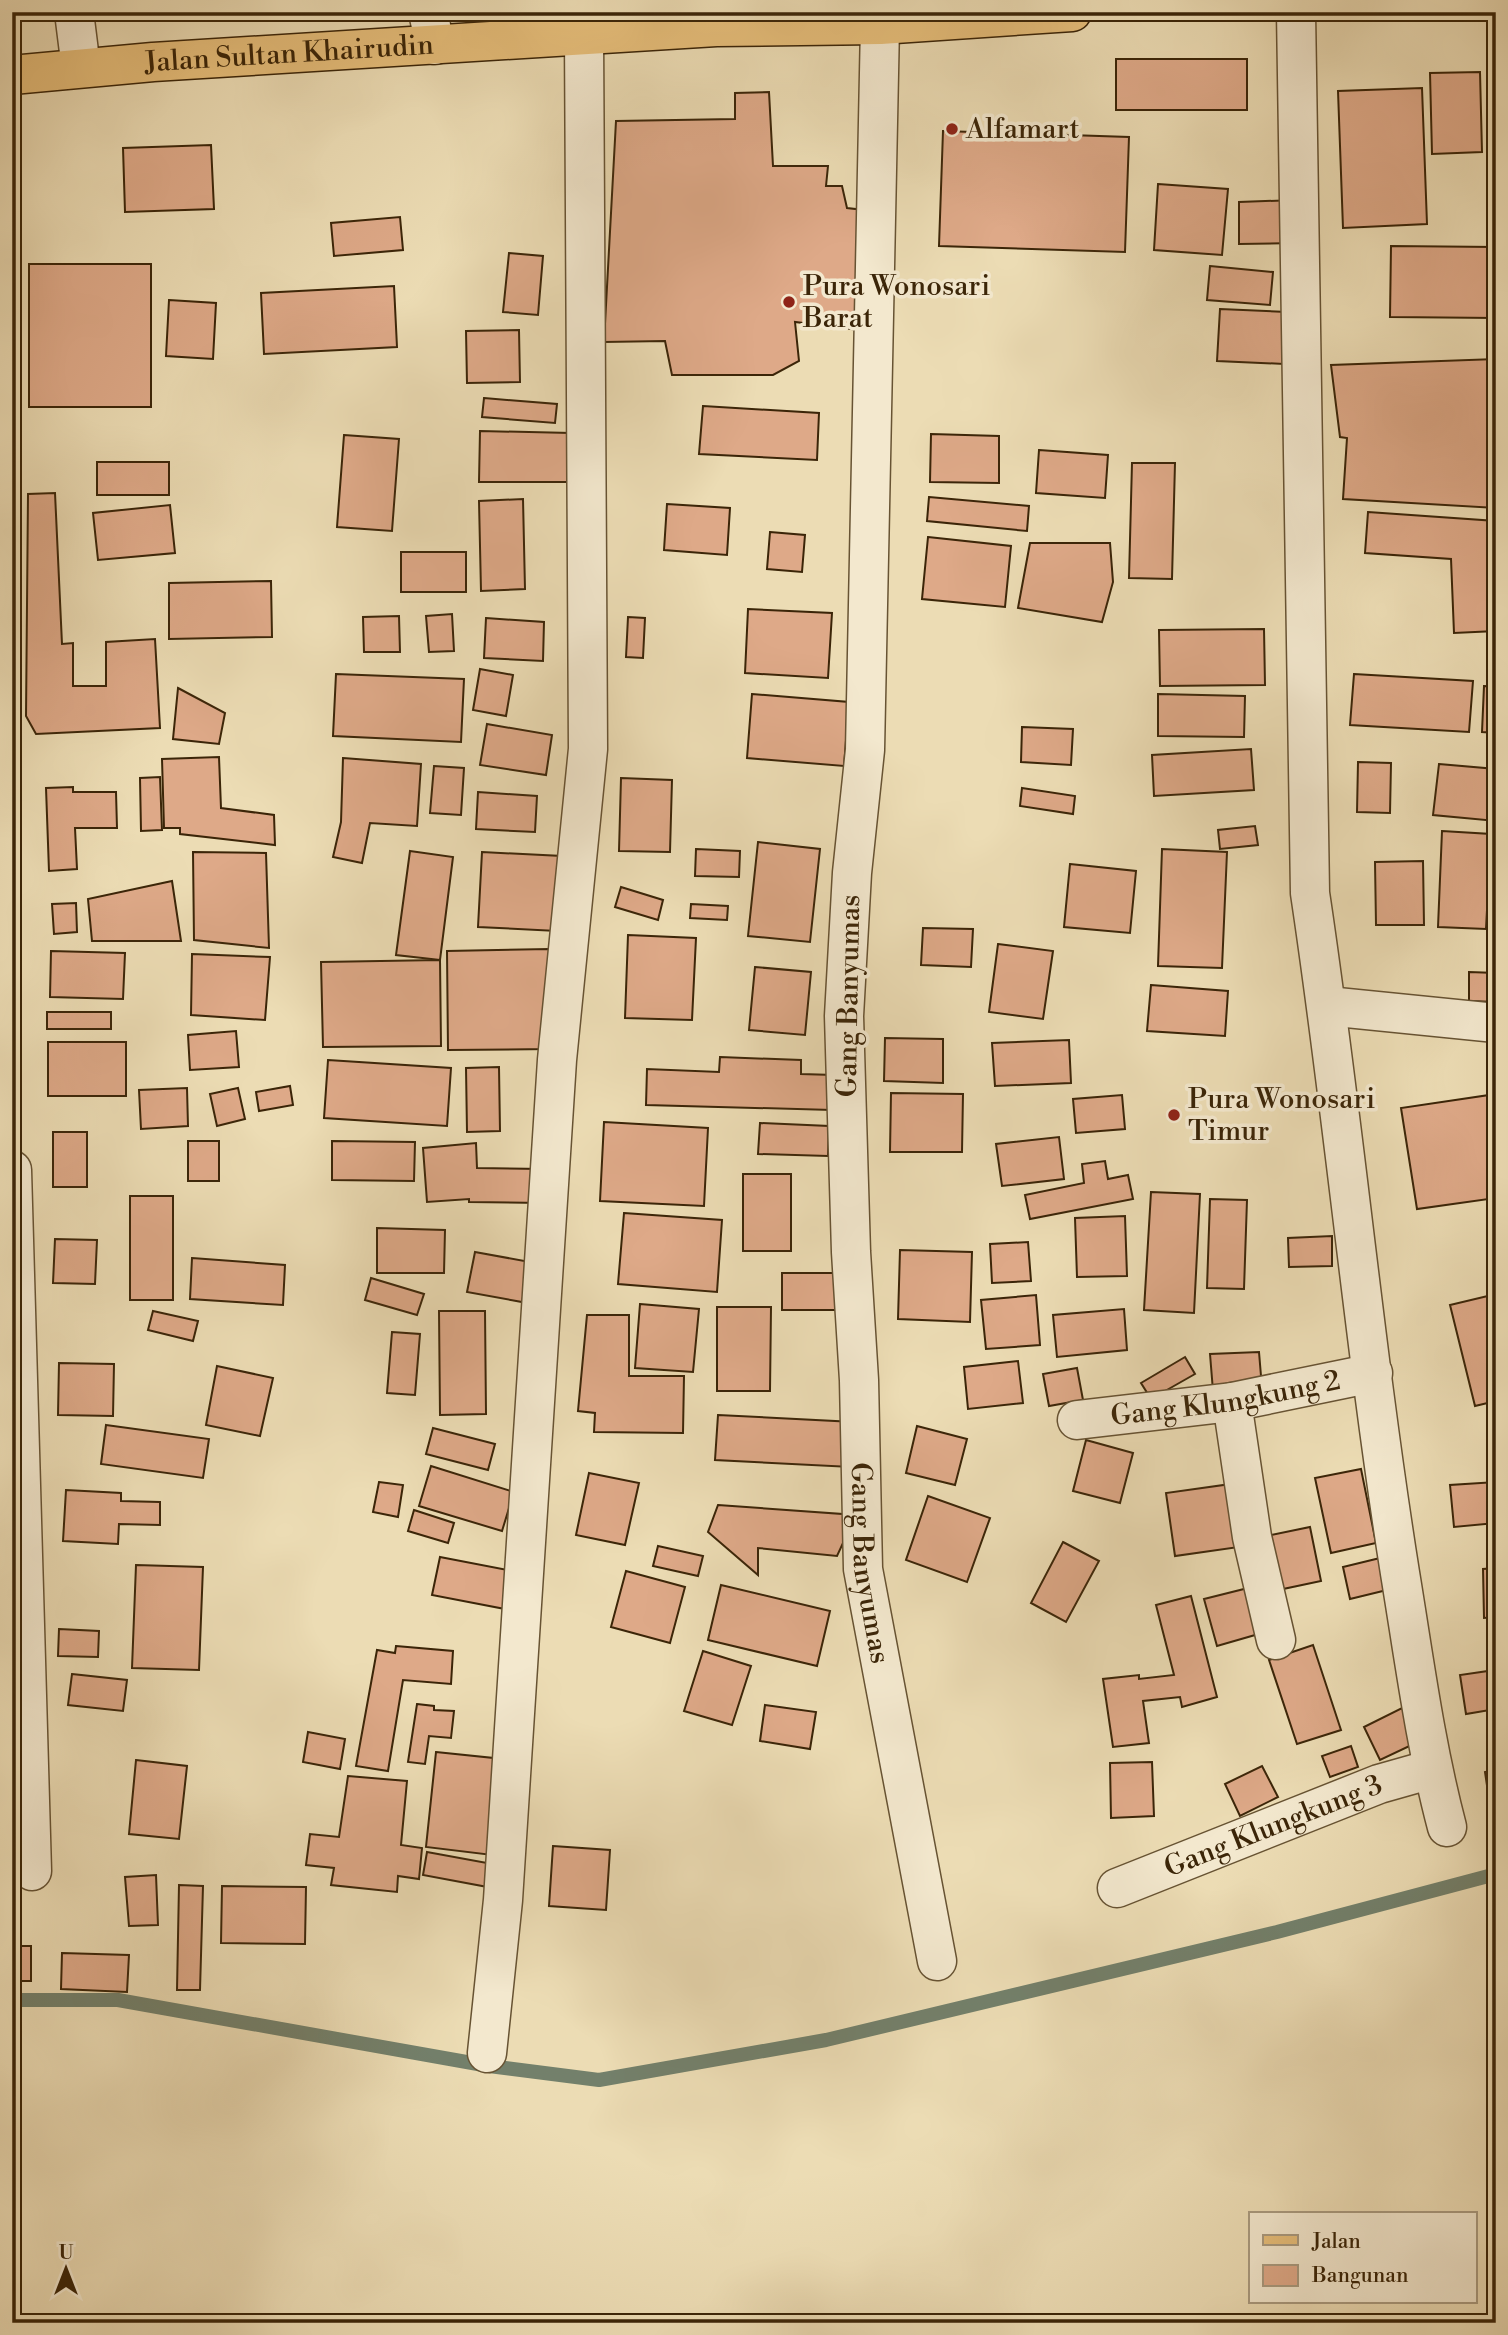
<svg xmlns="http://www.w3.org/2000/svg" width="1508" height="2335" viewBox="0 0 1508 2335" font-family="'Libre Bodoni',serif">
<rect width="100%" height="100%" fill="#ecdcb4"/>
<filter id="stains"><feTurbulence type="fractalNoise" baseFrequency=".00286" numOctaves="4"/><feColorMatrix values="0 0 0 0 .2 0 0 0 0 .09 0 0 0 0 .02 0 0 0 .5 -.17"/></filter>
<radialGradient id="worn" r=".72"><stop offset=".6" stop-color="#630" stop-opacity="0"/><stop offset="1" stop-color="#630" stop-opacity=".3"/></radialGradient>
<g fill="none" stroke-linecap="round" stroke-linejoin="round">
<!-- stream -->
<path stroke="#73806b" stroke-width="14" d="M12,2000H118L489,2066L599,2080L826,2040L1277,1932L1496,1874"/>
</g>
<!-- building -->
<g fill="#dea988" stroke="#3b2508" stroke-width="2">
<rect x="1116" y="59" width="131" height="51"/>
<path d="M1480,72L1482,152L1432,154L1430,73Z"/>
<path d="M1422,88L1427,224L1343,228L1338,91Z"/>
<path d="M769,92L773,166H828L826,186H842L847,208L873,211L858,330L795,322L799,361L773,375H672L665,341L604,342L616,121L735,119V93Z"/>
<path d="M943,131L1129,137L1125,252L939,246Z"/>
<path d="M211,145L214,209L125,212L123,148Z"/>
<path d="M1158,184L1228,189L1222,255L1154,250Z"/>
<path d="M1295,200L1296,243L1239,244V202Z"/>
<path d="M400,217L403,250L334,256L331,223Z"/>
<path d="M1391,246L1496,247V318L1390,317Z"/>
<path d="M509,253L543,256L538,315L503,312Z"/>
<rect x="29" y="264" width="122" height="143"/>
<path d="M1210,266L1273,272L1270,305L1207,300Z"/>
<path d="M394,286L397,347L264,354L261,293Z"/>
<path d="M169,300L216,303L213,359L166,356Z"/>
<path d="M1220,309L1287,312L1284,364L1217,361Z"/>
<path d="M519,330L520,382L467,383L466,331Z"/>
<path d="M1496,359V508L1343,499L1347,438L1340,437L1331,365Z"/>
<path d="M484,398L557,404L555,423L482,417Z"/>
<path d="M703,406L819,413L817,460L699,454Z"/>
<path d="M480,431L571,433V482H479Z"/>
<path d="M931,434L999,436V483L930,482Z"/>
<path d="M344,435L399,439L392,531L337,527Z"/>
<path d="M1039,450L1108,455L1105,498L1036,493Z"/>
<rect x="97" y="462" width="72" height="33"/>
<path d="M1132,463H1175L1172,579L1129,578Z"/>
<path d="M55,493L62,644L73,643V686H106V642L155,639L160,728L36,734L26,716L28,494Z"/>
<path d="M929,497L1029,506L1027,531L927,521Z"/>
<path d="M523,499L525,589L481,591L479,501Z"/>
<path d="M667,504L730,508L727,555L664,550Z"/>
<path d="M170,505L175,553L98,560L93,513Z"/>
<path d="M1368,512L1496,521V631L1454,633L1451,559L1365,553Z"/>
<path d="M770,532L805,535L802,572L767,569Z"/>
<path d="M928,537L1011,546L1005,607L922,599Z"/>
<path d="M1030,543H1110L1113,582L1102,622L1018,608Z"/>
<rect x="401" y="552" width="65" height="40"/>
<path d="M271,581L272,637L169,639V583Z"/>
<path d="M748,609L832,613L828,678L745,673Z"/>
<path d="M452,614L454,651L429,652L426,616Z"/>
<path d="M399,616L400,652H364L363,617Z"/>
<path d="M628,617L645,618L643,658L626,657Z"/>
<path d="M486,618L544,622L543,661L484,658Z"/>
<path d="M1264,629L1265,685L1160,686L1159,630Z"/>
<path d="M480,669L513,675L506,716L473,710Z"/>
<path d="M336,674L464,679L461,742L333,736Z"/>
<path d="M1354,674L1473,681L1469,732L1350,725Z"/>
<path d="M1484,686L1496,687V733L1482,732Z"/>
<path d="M178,688L225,713L219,744L173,739Z"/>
<path d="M752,694L849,702L844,766L747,758Z"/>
<path d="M1158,694L1245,696L1244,737L1158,736Z"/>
<path d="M487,724L552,735L546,775L480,765Z"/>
<path d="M1022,727L1073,729L1071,765L1021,762Z"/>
<path d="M1251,749L1254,790L1154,796L1152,755Z"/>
<path d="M219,757L221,808L274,815L275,845L180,834V828H164L162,759Z"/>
<path d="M343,758L421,764L417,826L370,823L362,863L333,857L341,822Z"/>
<path d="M1358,762L1391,763L1390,813L1357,812Z"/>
<path d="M1439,764L1496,769V821L1433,815Z"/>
<path d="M434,766L464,768L461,815L430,813Z"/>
<path d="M160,777L162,830L141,831L140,778Z"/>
<path d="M621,778L672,780L670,852L619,851Z"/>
<path d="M73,787V792H116L117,828H75L77,869L49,871L46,788Z"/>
<path d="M1022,788L1075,796L1073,814L1020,806Z"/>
<path d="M478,792L537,796L535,832L476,829Z"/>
<path d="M1255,826L1258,845L1220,849L1218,830Z"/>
<path d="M1442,831L1491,834L1486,929L1438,927Z"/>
<path d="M758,842L820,849L810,942L748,936Z"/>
<path d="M696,849L740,851L739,877L695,876Z"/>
<path d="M1162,849L1227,852L1222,968L1158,966Z"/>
<path d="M410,851L453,857L440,960L396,955Z"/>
<path d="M193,852L266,853L269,948L194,940Z"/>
<path d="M482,852L562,856L557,931L478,927Z"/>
<path d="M1423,861L1424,925H1376L1375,862Z"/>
<path d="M1070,864L1136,871L1130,933L1064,927Z"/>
<path d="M172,881L181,941H92L88,899Z"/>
<path d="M621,887L663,900L658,920L615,907Z"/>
<path d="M76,903L77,932L54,934L52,904Z"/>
<path d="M691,904L728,906L727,920L690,918Z"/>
<path d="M923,928L973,929L971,967L921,965Z"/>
<path d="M628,935L696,938L692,1020L625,1018Z"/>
<path d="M998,944L1053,951L1043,1019L989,1012Z"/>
<path d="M549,949L550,1049L448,1050L447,951Z"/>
<path d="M51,951L125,953L123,999L50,997Z"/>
<path d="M192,954L270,957L265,1020L191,1015Z"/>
<path d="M440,960L441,1046L323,1047L321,962Z"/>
<path d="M755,967L811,972L805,1035L749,1030Z"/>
<path d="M1469,972L1496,973V1002L1469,1001Z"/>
<path d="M1151,985L1228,991L1225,1036L1147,1031Z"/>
<rect x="47" y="1012" width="64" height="17"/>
<path d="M236,1031L239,1067L190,1070L188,1035Z"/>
<path d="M885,1038L943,1039V1083L884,1081Z"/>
<path d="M1069,1040L1071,1083L995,1086L992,1043Z"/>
<rect x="48" y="1042" width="78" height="54"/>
<path d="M720,1057L801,1060V1074L834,1075L832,1110L646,1105L647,1069L719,1072Z"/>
<path d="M328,1060L451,1068L447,1126L324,1118Z"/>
<path d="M499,1067L500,1131L467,1132L466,1068Z"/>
<path d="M290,1086L293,1105L259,1111L256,1092Z"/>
<path d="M187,1088L188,1126L141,1129L139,1090Z"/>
<path d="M238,1088L245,1119L217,1126L210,1094Z"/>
<path d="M891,1093L963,1094L962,1152H890Z"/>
<path d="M1496,1094V1198L1417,1209L1401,1108Z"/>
<path d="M1122,1095L1125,1129L1076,1133L1073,1099Z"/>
<path d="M604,1122L708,1128L704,1206L600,1201Z"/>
<path d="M760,1123L829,1126L828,1156L758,1154Z"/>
<rect x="53" y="1132" width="34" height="55"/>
<path d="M1059,1137L1064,1179L1002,1186L996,1144Z"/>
<rect x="188" y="1141" width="31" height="40"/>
<path d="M332,1141L415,1142L414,1181L332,1180Z"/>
<path d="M476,1143L477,1168L543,1169V1203L469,1202V1199L427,1202L423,1148Z"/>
<path d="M1105,1161L1108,1179L1128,1175L1133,1199L1030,1219L1025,1195L1084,1183L1082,1164Z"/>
<rect x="743" y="1174" width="48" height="77"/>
<path d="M1151,1192L1200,1194L1194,1313L1144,1310Z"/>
<rect x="130" y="1196" width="43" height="104"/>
<path d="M1210,1199L1247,1200L1244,1289L1207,1288Z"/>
<path d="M624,1213L722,1220L717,1292L618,1284Z"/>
<path d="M1125,1216L1127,1276L1077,1277L1075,1218Z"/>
<path d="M377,1228L445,1230L444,1273H377Z"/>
<path d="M1332,1236V1266L1289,1267L1288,1238Z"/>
<path d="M55,1239L97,1240L95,1284L53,1283Z"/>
<path d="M1028,1242L1031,1281L992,1283L990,1244Z"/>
<path d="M900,1250L972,1252L970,1322L898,1319Z"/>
<path d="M475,1252L530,1262L522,1302L467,1292Z"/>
<path d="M192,1258L285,1265L283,1305L190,1299Z"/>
<rect x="782" y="1273" width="65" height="37"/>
<path d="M371,1278L424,1294L417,1315L365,1300Z"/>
<path d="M1496,1294V1401L1475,1406L1450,1305Z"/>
<path d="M1036,1295L1040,1345L986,1349L981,1300Z"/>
<path d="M640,1304L699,1309L693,1372L635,1368Z"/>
<path d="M717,1307H771L770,1391H717Z"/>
<path d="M1124,1309L1127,1350L1057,1357L1053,1315Z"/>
<path d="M153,1311L198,1321L193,1341L148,1330Z"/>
<path d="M439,1311H485L486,1414L440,1415Z"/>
<path d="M587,1315H629V1376H684L683,1433L594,1432L595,1413L578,1411Z"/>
<path d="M392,1332L420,1334L415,1395L387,1393Z"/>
<path d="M1259,1352L1262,1388L1213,1391L1210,1354Z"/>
<path d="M1185,1357L1195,1374L1151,1399L1141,1383Z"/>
<path d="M1018,1361L1023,1403L968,1409L964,1367Z"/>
<path d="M59,1363L114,1364L113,1416L58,1415Z"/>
<path d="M217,1366L273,1378L260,1436L206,1425Z"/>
<path d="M1077,1368L1083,1400L1049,1406L1043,1374Z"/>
<path d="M718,1415L854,1422L851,1467L715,1460Z"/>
<path d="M106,1425L209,1439L203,1478L101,1464Z"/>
<path d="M917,1426L967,1439L955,1485L906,1473Z"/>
<path d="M433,1428L495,1444L488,1470L426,1454Z"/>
<path d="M1086,1440L1133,1453L1120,1503L1073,1491Z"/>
<path d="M431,1466L514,1492L502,1531L419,1506Z"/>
<path d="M1361,1469L1376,1543L1331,1553L1315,1478Z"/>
<path d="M589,1473L639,1483L625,1545L576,1535Z"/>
<path d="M379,1482L403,1485L398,1517L373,1512Z"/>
<path d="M1496,1482V1523L1454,1527L1450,1485Z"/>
<path d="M1231,1484L1239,1547L1175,1556L1166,1493Z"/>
<path d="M66,1490L121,1493V1501L160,1502V1525L119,1524L118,1544L63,1541Z"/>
<path d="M928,1496L990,1518L967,1582L906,1560Z"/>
<path d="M718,1505L856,1515L837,1556L758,1548V1575L708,1532Z"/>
<path d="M414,1510L454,1523L448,1543L408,1531Z"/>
<path d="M1310,1527L1321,1581L1283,1589L1271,1535Z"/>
<path d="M1063,1542L1099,1561L1066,1622L1031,1603Z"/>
<path d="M658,1546L703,1556L698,1576L653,1566Z"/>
<path d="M440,1557L513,1571L505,1609L432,1595Z"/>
<path d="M1380,1558L1387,1590L1350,1599L1343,1567Z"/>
<path d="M136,1565L203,1567L199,1670L132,1668Z"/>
<path d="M1496,1568V1617L1484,1618L1483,1569Z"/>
<path d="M626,1571L685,1587L670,1643L611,1627Z"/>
<path d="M721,1585L830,1611L817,1666L708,1640Z"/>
<path d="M1248,1588L1262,1633L1217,1646L1204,1599Z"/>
<path d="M1191,1596L1217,1697L1182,1707L1180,1697L1143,1701L1149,1743L1113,1747L1103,1679L1139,1675V1679L1174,1675L1156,1605Z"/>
<path d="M59,1629L99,1631L98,1657L58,1656Z"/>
<path d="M1313,1645L1341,1730L1297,1744L1269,1660Z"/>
<path d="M396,1646L453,1651L451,1684L403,1680L388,1771L356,1766L377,1650L395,1653Z"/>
<path d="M703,1651L751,1666L732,1725L684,1711Z"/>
<path d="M1495,1670L1496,1709L1466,1714L1460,1675Z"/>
<path d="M72,1674L127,1680L123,1711L68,1705Z"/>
<path d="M417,1704L434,1706V1710L454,1711L451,1738L429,1736L425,1764L408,1762Z"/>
<path d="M765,1705L816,1712L810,1749L760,1741Z"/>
<path d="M1402,1708L1418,1742L1380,1760L1364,1727Z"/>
<path d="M308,1732L345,1739L340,1769L303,1762Z"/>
<path d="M1351,1746L1358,1767L1330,1777L1322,1756Z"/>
<path d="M436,1752L503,1759L492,1855L426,1847Z"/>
<path d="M136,1760L187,1766L179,1839L129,1834Z"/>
<path d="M1152,1762L1154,1816L1111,1818L1110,1763Z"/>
<path d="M1262,1766L1278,1797L1240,1816L1225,1784Z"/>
<path d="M1496,1770V1832L1494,1833L1485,1772Z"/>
<path d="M348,1776L407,1781L401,1845L422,1848L419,1879L398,1876L397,1892L331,1885L334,1868L306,1865L310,1834L339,1837Z"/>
<path d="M553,1846L610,1850L606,1910L549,1906Z"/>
<path d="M427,1852L498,1865L493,1888L423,1875Z"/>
<path d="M156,1875L158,1925L129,1926L125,1877Z"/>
<path d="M179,1885L203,1886L200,1990H177Z"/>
<path d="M222,1886L306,1887L305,1944L221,1943Z"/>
<rect x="12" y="1946" width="19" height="35"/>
<path d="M62,1953L129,1955L127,1992L61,1989Z"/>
</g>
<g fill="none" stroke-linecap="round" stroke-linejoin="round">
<defs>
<g id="minor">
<path d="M74,12L81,68"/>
<path d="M428,12L435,45"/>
<path d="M1296,12L1310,893C1344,1119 1364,1347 1400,1573C1414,1658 1425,1744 1447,1827"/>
<path id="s1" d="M880,25L865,750L852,873L844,1016L851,1252L859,1380L863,1569L937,1961"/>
<path d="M1327,1006L1496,1023"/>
<path d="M12,1170L32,1871"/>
<path d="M1232,1402L1252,1537L1276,1640"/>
<path id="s2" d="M1077,1420L1232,1402L1373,1373"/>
<path id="s3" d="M1117,1888L1379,1784L1432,1769"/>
<path d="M487,2053L503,1900L557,1060L588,749L584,35"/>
</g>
<g id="major">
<path id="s4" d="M12,75L153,62L716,27L880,25L1072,12"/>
</g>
</defs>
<!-- minor casing -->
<use href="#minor" stroke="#675333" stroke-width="41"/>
<!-- major casing -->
<use href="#major" stroke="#3b2508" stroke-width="41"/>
<!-- minor -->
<use href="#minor" stroke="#f3e8ce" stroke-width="38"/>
<!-- major -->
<use href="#major" stroke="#e6be7a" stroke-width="38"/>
</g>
<!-- markers -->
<g fill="#8f2418" stroke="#f3e8ce" stroke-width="2.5">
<circle cx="952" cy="129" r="7"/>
<circle cx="789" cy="302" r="7"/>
<circle cx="1174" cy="1115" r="7"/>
</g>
<g text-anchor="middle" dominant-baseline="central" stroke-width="7" stroke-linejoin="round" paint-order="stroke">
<!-- street labels -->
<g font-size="28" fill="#3b2508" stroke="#f3e8ce">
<text stroke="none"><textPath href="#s4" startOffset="278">Jalan Sultan Khairudin</textPath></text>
<text transform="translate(849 996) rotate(-89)">Gang Banyumas</text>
<text stroke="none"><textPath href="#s2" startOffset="150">Gang Klungkung 2</textPath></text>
<text stroke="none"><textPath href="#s1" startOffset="1540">Gang Banyumas</textPath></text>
<text stroke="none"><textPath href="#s3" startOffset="168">Gang Klungkung 3</textPath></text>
</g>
<!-- poi labels -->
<g font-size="28" fill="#3b2508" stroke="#f3e8ce" text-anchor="start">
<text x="966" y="129">Alfamart</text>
<text x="803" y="286">Pura Wonosari<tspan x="803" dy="32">Barat</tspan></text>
<text x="1188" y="1099">Pura Wonosari<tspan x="1188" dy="32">Timur</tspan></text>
</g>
</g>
<!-- margin -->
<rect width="1508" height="2335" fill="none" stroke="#ecdcb4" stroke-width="42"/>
<rect x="14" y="14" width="1480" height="2307" fill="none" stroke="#3b2508" stroke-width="3.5"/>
<rect x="21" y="21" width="1466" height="2293" fill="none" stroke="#3b2508" stroke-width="2"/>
<!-- legend -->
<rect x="1249" y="2212" width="228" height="91" fill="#f3e8ce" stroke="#a99a7f" stroke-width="2"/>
<rect x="1263" y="2235" width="35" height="10" fill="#e6be7a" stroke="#a99a7f" stroke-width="2"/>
<text x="1312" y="2248" font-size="21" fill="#3b2508">Jalan</text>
<rect x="1263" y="2265" width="35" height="21" fill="#dea988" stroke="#a99a7f" stroke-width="2"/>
<text x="1312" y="2282" font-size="21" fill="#3b2508">Bangunan</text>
<!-- north arrow -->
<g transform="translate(66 2269)" stroke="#f3e8ce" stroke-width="5" paint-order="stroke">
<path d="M0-5L12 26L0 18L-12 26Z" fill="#3b2508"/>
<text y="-10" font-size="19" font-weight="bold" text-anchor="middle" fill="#3b2508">U</text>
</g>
<rect width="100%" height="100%" filter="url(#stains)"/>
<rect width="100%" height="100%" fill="url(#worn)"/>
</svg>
